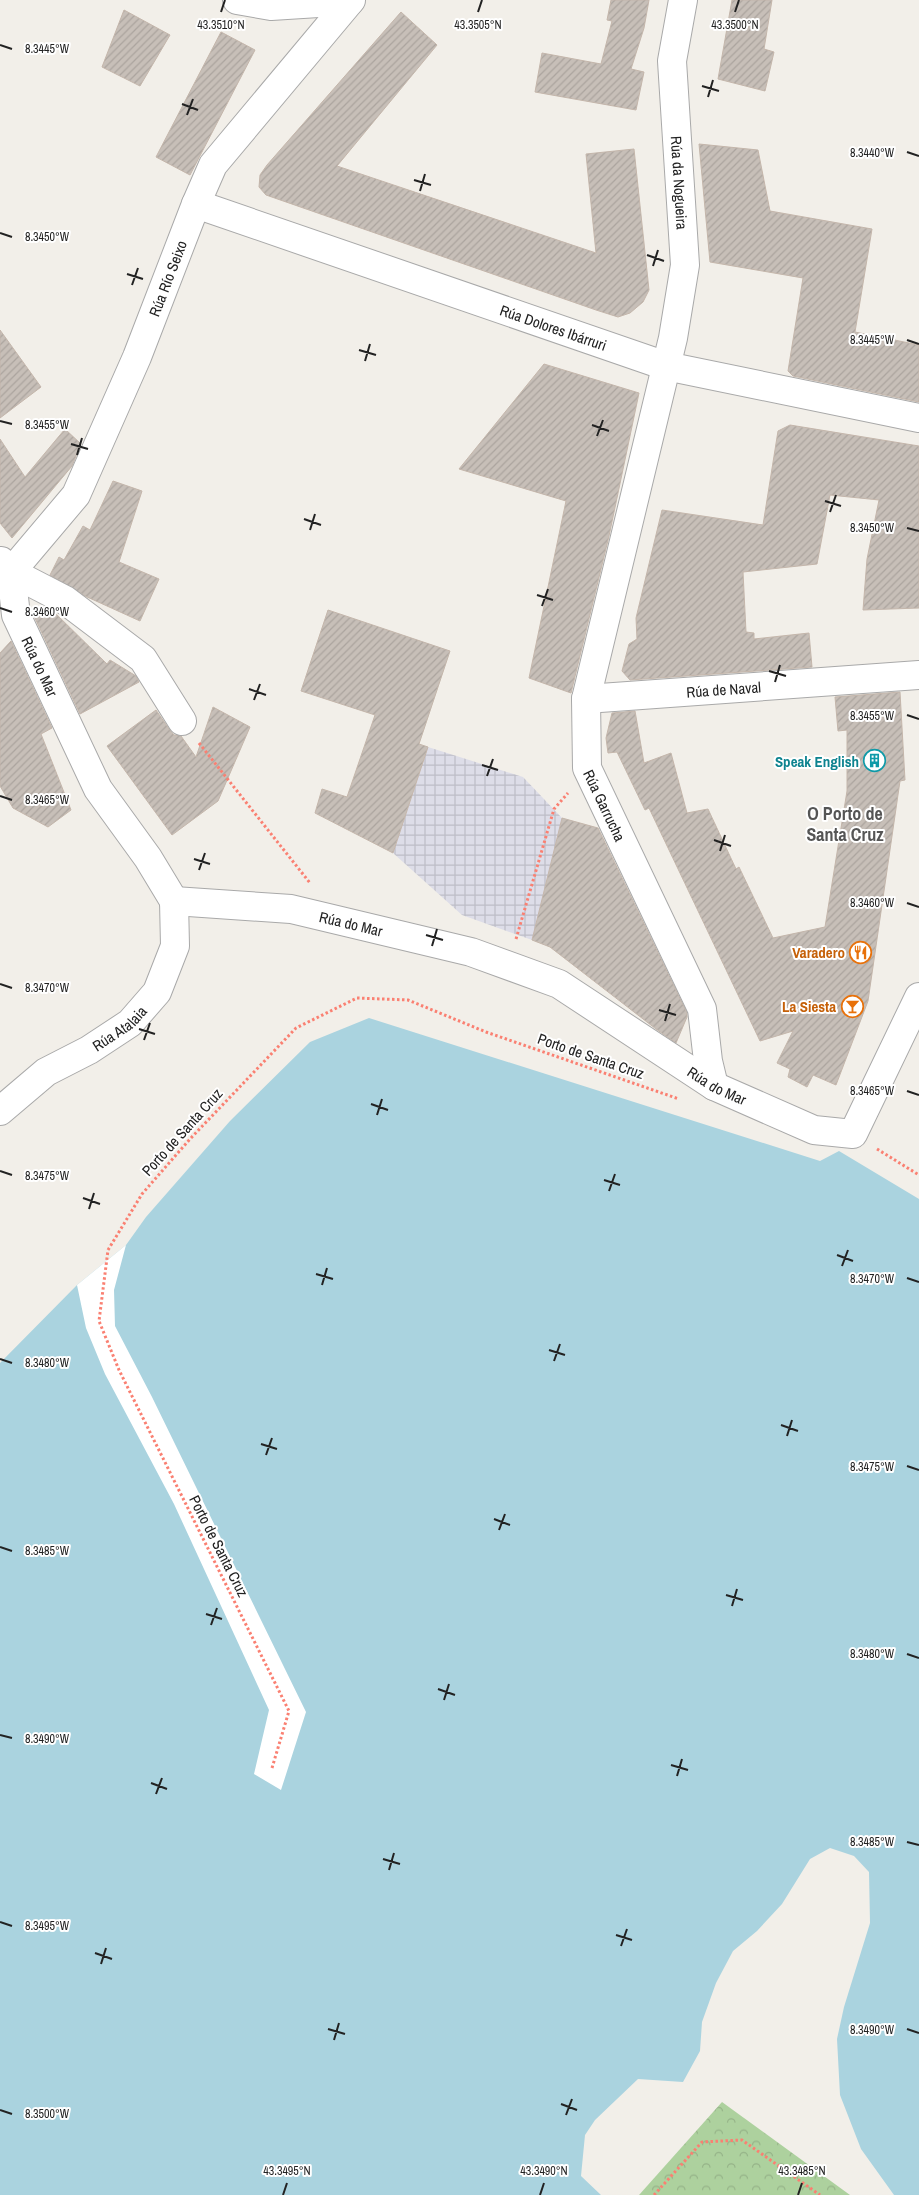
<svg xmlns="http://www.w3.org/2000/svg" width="919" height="2195" viewBox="0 0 919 2195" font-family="'Archivo Narrow',sans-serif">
<defs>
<pattern id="forest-crowns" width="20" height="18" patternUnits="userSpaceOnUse" patternTransform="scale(1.25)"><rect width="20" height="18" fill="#add19e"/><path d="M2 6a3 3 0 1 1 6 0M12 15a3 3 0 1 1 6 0" fill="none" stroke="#95b388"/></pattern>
<pattern id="plaza-grid" width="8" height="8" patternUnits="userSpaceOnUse" patternTransform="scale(1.25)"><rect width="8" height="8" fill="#dddde8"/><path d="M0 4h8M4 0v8" fill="none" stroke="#bdbdc7"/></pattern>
<pattern id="building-hatch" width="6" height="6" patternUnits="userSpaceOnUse" patternTransform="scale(1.25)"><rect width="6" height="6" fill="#c7bfb8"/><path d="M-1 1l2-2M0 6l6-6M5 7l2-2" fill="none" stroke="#aba49e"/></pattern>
</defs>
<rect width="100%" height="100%" fill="#f2efe9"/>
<!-- forest -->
<path fill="url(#forest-crowns)" d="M722,2102L850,2195H639Z"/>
<!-- plaza -->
<path fill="url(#plaza-grid)" d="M428,747L523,777L562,818L532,940L462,915L393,853Z"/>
<!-- water -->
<path fill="#aad3df" d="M369,1018L820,1161L839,1151L919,1199V2195H894L861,2149L840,2095L837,2039L844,2007L870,1923L869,1872L854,1856L830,1848L810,1859L782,1904L757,1931L733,1951L716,1983L702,2022L700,2051L683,2082L638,2079L595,2120L585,2135L581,2176L601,2195H0V1363L77,1285L126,1245L146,1217L230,1121L310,1042Z"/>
<!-- pier -->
<path fill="#fff" d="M126,1245L114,1290L115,1326L152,1397L306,1712L281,1790L254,1774L269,1710L174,1504L105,1374L86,1328L77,1285Z"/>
<!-- building -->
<g fill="url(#building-hatch)" stroke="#c4b6ab">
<path d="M611,0H649L644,28L631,69L644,72L636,110L535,92L542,53L601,64L612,21L607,20Z"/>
<path d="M732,0H772L764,49L774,52L765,91L718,79Z"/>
<path d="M124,10L170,35L140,86L102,67Z"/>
<path d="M401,12L437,45L337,166L596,253L586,154L634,149L649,290L643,302L630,313L618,317L596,310L266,195L259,187L260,175L267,165Z"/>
<path d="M221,32L255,50L190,175L156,157Z"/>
<path d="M699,144L758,150L770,211L872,229L855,332L919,345V402L793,376L788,371L803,278L710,262Z"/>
<path d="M0,330L41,387L0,418Z"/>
<path d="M544,364L639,393L609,536L571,693L529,678L566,501L459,469Z"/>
<path d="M790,425L919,446V608L863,610L867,559L879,500L830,495L817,564L743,572L746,632L754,633V639L809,633L812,667L630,680L622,671L629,644L637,639L636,618L662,510L763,525L778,431Z"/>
<path d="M65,429L81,444L72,466L12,538L0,523V439L25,477Z"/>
<path d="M113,481L142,491L119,562L159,579L140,621L85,596L50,575L59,557L64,560L83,526L90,530Z"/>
<path d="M42,606L53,611L107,664L110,660L136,676L139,682L80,714L34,616Z"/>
<path d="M328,610L450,651L419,744L428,747L393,853L315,813L322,789L347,797L375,715L301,691Z"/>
<path d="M11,641L52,728L41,734L71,810L48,827L13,808L0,786V653Z"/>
<path d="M900,692L905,780L900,781L868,1001L836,1085L813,1075L807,1087L788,1077L790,1069L777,1063L793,1031L760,1041L649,808L645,810L617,752L608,753L606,738L612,713L635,711L644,763L671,753L687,813L708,809L736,869L739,867L773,938L825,927L847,791V730L838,731L835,697Z"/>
<path d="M213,707L250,727L218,801L172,835L107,746L156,710L169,729L174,735L181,736L196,757Z"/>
<path d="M562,818L598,828L687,1013V1017L676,1043L656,1029L550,947L532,940Z"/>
</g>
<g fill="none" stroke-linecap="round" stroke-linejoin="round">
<defs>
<g id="minor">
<path d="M237,0L271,6L350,1"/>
<path id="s1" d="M683,0L672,61L685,265L673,338L586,699L587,768L702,1009L708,1061L714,1086"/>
<path id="s2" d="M196,204L666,366L919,418"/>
<path d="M1,561L11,572L65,600L143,659L182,721"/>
<path id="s3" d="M11,572L76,495L137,357L196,204L213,165L351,0"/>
<path id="s4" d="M11,572L16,615L98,789L148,858L174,901"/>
<path id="s5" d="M586,699L919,675"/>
<path id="s6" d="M174,901L291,909L471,952L559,984L714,1086L814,1130L853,1134L919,997"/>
<path id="s7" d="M0,1111L46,1072L89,1050L130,1023L157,992L175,946L174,901"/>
</g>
</defs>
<!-- minor casing -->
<use href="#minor" stroke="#a9a9a9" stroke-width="30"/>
<!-- path -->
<g stroke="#fa8072" stroke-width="3" stroke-dasharray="2.5 2.5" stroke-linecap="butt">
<path d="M199,743L310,883"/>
<path d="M516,939L554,809L568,793"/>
<path d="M877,1149L919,1175"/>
<path d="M272,1768L289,1711L119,1370L99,1321L108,1250L142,1194L190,1139L296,1028L357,998L408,1000L486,1032L679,1099"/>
<path d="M654,2195L702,2142L742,2140L820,2195"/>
</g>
<!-- minor -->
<use href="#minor" stroke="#fff" stroke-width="28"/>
</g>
<!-- ticks -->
<path fill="none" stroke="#222" stroke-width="2" d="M221,12L225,0M478,12L482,0M735,12L739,0M0,45L12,49M702,86L719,91M708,97L713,80M182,104L198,110M187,115L193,99M907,152L919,156M414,180L431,185M420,191L425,174M0,233L12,237M647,255L664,261M653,266L658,250M127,274L143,279M132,285L138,268M907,340L919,344M359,350L376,355M365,361L370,344M0,421L12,424M592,425L609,431M597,436L603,420M71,444L88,449M77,455L82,438M825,501L841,506M830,512L836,495M304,519L321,525M907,528L919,531M310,530L315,514M537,595L553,600M542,606L548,589M0,608L12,612M769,671L786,676M775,682L780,665M249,689L266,695M254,700L260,684M907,715L919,719M482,765L498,770M487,776L493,759M0,796L12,800M714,840L731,846M720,851L725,835M194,859L210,864M199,870L205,853M907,903L919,907M426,935L443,940M432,946L437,929M0,984L12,988M659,1010L676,1015M665,1021L670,1004M139,1029L155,1034M144,1040L150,1023M907,1091L919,1095M371,1104L388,1110M377,1115L382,1099M0,1171L12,1175M604,1180L620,1185M609,1191L615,1174M83,1198L100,1204M89,1209L94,1193M837,1255L853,1261M842,1266L848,1250M316,1274L333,1279M907,1278L919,1282M322,1285L327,1268M549,1350L565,1355M0,1359L12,1363M554,1361L560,1344M781,1425L798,1431M787,1436L792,1420M261,1444L277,1449M266,1455L272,1438M907,1466L919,1470M494,1519L510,1525M499,1530L505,1514M0,1547L12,1551M726,1595L743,1600M732,1606L737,1589M206,1614L222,1619M211,1625L217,1608M907,1654L919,1658M438,1689L455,1695M444,1700L449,1684M0,1735L12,1738M671,1765L688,1770M677,1776L682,1759M151,1783L167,1789M156,1794L162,1778M907,1842L919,1845M383,1859L400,1864M389,1870L394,1853M0,1922L12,1926M616,1935L632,1940M621,1946L627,1929M95,1953L112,1959M101,1964L106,1948M328,2029L345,2034M907,2029L919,2033M334,2040L339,2023M561,2104L577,2110M0,2110L12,2114M566,2115L572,2099M283,2195L287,2183M540,2195L544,2183M798,2195L802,2183"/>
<!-- icons -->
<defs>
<symbol id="building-ring" viewBox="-11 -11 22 22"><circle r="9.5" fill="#fff" stroke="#0f9aa8" stroke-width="1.5"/><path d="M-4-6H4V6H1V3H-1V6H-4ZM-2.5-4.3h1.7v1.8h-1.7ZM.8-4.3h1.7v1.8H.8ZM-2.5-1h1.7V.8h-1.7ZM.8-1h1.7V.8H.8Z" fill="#0f9aa8"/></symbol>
<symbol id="restaurant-ring" viewBox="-11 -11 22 22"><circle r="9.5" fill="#fff" stroke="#e8710a" stroke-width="1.5"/><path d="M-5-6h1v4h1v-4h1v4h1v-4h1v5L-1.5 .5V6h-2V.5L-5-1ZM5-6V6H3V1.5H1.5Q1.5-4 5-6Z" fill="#e8710a"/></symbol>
<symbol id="bar-ring" viewBox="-11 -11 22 22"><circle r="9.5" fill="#fff" stroke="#e8710a" stroke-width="1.5"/><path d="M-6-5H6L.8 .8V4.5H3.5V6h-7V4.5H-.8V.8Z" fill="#e8710a"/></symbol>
</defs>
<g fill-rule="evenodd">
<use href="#building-ring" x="862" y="748" width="25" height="25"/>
<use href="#restaurant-ring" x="848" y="940" width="25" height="25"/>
<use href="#bar-ring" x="840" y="994" width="25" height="25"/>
</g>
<g text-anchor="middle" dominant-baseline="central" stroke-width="4" stroke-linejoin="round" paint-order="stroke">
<!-- street labels -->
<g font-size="15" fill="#222" stroke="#fff">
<text stroke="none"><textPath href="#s1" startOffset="184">Rúa da Nogueira</textPath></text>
<text stroke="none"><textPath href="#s3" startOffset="336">Rúa Río Seixo</textPath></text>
<text stroke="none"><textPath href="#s2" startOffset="378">Rúa Dolores Ibárruri</textPath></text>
<text stroke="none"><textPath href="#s4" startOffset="100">Rúa do Mar</textPath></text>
<text stroke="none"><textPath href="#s5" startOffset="138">Rúa de Naval</textPath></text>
<text stroke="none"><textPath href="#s1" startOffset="822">Rúa Garrucha</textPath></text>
<text stroke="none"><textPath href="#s6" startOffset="179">Rúa do Mar</textPath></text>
<text stroke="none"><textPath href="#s7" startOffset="146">Rúa Atalaia</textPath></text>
<text transform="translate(591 1056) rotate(19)">Porto de Santa Cruz</text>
<text stroke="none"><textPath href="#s6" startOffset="584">Rúa do Mar</textPath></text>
<text transform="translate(182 1132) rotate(-48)">Porto de Santa Cruz</text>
<text transform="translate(219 1546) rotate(63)">Porto de Santa Cruz</text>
</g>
<!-- culture labels -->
<g font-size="15" font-weight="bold" fill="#0d838f" stroke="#fff" text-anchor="end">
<text x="859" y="761">Speak English</text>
</g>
<!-- food labels -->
<g font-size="15" font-weight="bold" fill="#c56008" stroke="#fff" text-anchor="end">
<text x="845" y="952">Varadero</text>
<text x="836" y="1006">La Siesta</text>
</g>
<!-- quarter labels -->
<g font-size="18" font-weight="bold" fill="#555" stroke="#fff">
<text x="845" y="813">O Porto de<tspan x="845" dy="21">Santa Cruz</tspan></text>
</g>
</g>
<g font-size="12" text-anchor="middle" fill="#222" stroke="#fff" stroke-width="4" stroke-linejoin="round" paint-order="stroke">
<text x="221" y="29">43.3510°N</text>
<text x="478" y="29">43.3505°N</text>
<text x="735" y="29">43.3500°N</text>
<text x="47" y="53">8.3445°W</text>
<text x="872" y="157">8.3440°W</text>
<text x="47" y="241">8.3450°W</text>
<text x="872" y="344">8.3445°W</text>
<text x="47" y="429">8.3455°W</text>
<text x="872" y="532">8.3450°W</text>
<text x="47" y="616">8.3460°W</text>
<text x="872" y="720">8.3455°W</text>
<text x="47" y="804">8.3465°W</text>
<text x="872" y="907">8.3460°W</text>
<text x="47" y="992">8.3470°W</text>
<text x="872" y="1095">8.3465°W</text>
<text x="47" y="1180">8.3475°W</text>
<text x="872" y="1283">8.3470°W</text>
<text x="47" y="1367">8.3480°W</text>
<text x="872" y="1471">8.3475°W</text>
<text x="47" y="1555">8.3485°W</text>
<text x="872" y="1658">8.3480°W</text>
<text x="47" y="1743">8.3490°W</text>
<text x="872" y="1846">8.3485°W</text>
<text x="47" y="1930">8.3495°W</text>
<text x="872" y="2034">8.3490°W</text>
<text x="47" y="2118">8.3500°W</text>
<text x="287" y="2175">43.3495°N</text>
<text x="544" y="2175">43.3490°N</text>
<text x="802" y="2175">43.3485°N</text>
</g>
</svg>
